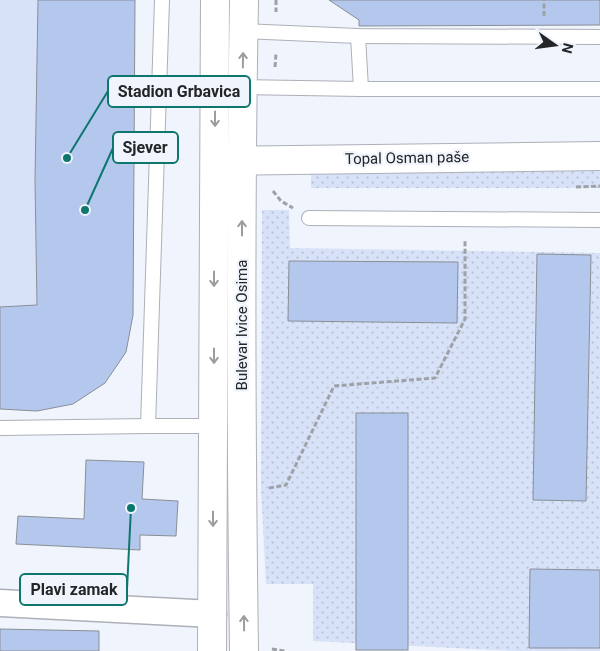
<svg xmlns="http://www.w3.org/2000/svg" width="600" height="651" viewBox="0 0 600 651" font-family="Roboto,sans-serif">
<defs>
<pattern id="grass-dots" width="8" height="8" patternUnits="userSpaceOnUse" patternTransform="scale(1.25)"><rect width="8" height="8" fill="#d7e2f9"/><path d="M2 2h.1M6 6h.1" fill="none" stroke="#b8c2d5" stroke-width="1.8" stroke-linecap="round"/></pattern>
</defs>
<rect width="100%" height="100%" fill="#f0f4fc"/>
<!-- grass -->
<g fill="url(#grass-dots)">
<path d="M311,161L600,163V188H311Z"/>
<path d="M262,210H289L290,248L600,253V651H514L313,641V584H266L261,489Z"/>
</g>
<!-- pitch -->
<path fill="#d7e2f9" d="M0,0H135L133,315L126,352L105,383L73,404L37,411L0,409Z"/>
<!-- building -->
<g fill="#b4c8ee" stroke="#8a8e95">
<path d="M38,0H135L133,315L126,352L105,383L73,404L37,411L0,409V307L37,305L35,180Z"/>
<path d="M329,0H600V25L359,26V20Z"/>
<path d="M537,254L591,255L586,501L533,500Z"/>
<path d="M289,261L458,262L457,323L288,321Z"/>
<rect x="356" y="413" width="52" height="237"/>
<path d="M86,460L144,462L142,499L178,501L176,536L140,535V550L16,544L18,516L84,519Z"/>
<path d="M530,569L600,570V648H529Z"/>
<path d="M0,629L99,631V651H0Z"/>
</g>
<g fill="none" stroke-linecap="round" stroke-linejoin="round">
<defs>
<g id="service">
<path d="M162,0L148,426H213"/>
<path d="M243,31L358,36L600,37"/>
<path d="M358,36L361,89"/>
<path d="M243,87L361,89H600"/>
<path d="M309,218L600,220"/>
<path d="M0,428L148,426"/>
</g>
<path id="minor" d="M0,603L213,614"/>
<path id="tertiary" d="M219,161L600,156"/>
<g id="secondary">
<path d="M212,651L215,0"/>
<path d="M244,651C241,434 240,217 244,0"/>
</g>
</defs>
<!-- service casing -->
<use href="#service" stroke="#adb0b7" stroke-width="16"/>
<!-- minor casing -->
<use href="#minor" stroke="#adb0b7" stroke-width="29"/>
<!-- tertiary casing -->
<use href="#tertiary" stroke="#adb0b7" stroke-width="30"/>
<!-- secondary casing -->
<use href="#secondary" stroke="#adb0b7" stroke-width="30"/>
<!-- path -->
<g stroke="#9ea1a7" stroke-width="3" stroke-dasharray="5 2.5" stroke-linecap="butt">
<path d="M276,0V12"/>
<path d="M544,16V0"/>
<path d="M275,67L276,53"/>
<path d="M576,187L600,186"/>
<path d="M273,191L281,201L293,208"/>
<path d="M269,488L286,485L334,386L435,378L465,319V240"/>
<path d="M272,649L285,651"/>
</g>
<!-- service -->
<use href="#service" stroke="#fff" stroke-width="14"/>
<!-- minor -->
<use href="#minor" stroke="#fff" stroke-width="26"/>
<!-- tertiary -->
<use href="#tertiary" stroke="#fff" stroke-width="28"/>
<!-- secondary -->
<use href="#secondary" stroke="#fff" stroke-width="28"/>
</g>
<!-- one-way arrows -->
<defs><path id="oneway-shaft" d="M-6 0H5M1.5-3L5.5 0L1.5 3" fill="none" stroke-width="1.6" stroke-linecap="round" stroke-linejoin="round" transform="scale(1.25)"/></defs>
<g stroke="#9c9d9e">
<use href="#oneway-shaft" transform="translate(243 60) rotate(-89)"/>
<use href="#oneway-shaft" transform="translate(215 119) rotate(90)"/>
<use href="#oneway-shaft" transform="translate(242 228) rotate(-90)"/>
<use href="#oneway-shaft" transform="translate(214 279) rotate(90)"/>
<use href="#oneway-shaft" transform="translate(214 356) rotate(90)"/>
<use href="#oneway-shaft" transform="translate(213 519) rotate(90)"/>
<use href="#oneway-shaft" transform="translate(244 623) rotate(-91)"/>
</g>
<g text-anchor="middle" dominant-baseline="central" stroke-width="4.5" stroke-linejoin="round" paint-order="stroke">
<!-- street labels -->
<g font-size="15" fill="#232527" stroke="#f0f4fc">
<text transform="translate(407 158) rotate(-1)">Topal Osman paše</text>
<text transform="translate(242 325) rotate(-90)">Bulevar Ivice Osima</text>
</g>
</g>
<!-- callouts -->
<path fill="none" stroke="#0f766e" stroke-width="2" d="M67 158L108 91M85 210L113 148M131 508L127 589"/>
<g fill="#0f766e" stroke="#f0f4fc" stroke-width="2">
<circle cx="67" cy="158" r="5"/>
<circle cx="85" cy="210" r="5"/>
<circle cx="131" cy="508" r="5"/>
</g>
<g fill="#f0f4fc" stroke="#0f766e" stroke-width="2">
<rect x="108" y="76" width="142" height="31" rx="5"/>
<rect x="113" y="132" width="65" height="31" rx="5"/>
<rect x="20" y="574" width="107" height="31" rx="5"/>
</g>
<g font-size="16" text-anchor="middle" font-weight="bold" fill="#232527">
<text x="179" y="97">Stadion Grbavica</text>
<text x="145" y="153">Sjever</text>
<text x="74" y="595">Plavi zamak</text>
</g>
<!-- north arrow -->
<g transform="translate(555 45) rotate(104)" stroke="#f0f4fc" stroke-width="4" paint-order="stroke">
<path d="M0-4L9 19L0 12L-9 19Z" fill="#232527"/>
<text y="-8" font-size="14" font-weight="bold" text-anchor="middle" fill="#232527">N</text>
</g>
</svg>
